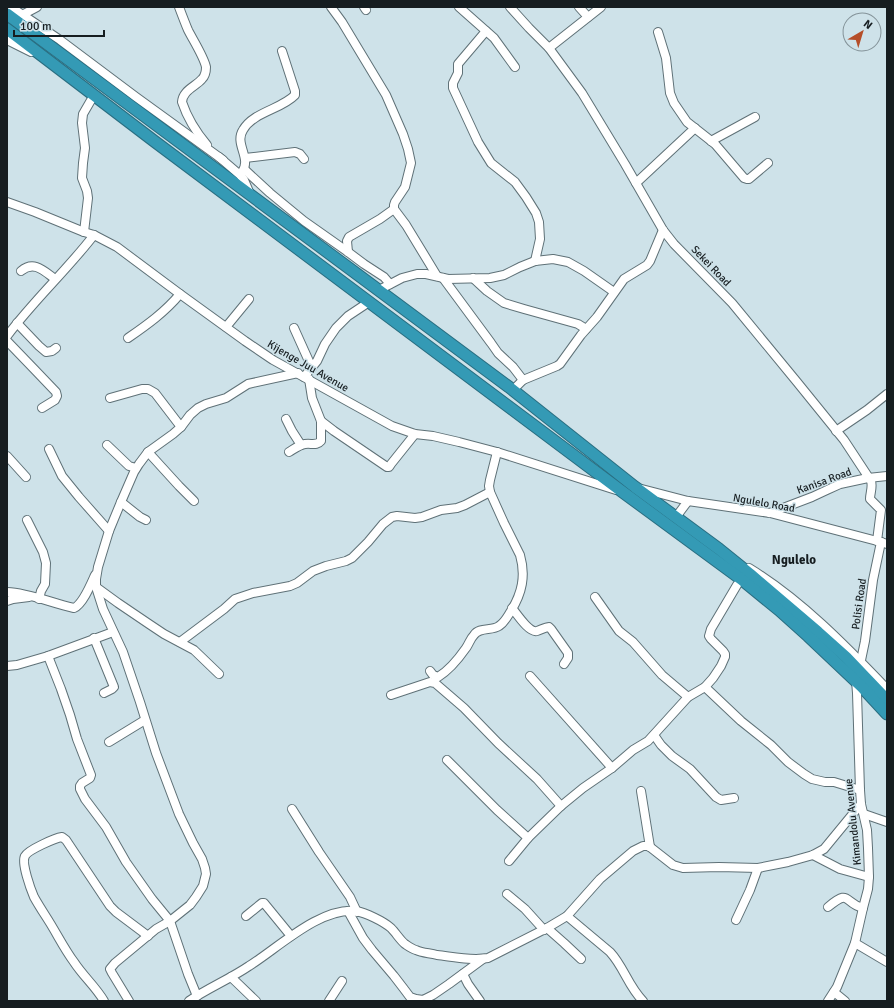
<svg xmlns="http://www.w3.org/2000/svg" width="894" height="1008" viewBox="0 0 894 1008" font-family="Signika,sans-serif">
<rect width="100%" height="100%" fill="#cee2e9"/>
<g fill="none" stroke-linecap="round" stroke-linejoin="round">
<defs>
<g id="minor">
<path d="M11,7L60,40L136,97L223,160"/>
<path d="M179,7C182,15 185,23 188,30C193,40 204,57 206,67C206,72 205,76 202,79C195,87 183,90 182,102C187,117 196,132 207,145"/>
<path d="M331,7L342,22L386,95L403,134L408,149L411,163L405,187L395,202L394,205V209L406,225L437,276"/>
<path d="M364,7L366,10"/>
<path d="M459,7L494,38L515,67"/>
<path d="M510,7L529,28L549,48L582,93L625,164L663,230L674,244L732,303L797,382L844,440L871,481C873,487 870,493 870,499L881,510L877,541"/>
<path d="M579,7L588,17"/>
<path d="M22,15L37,7"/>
<path d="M486,31L458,64V73L453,83V88L478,142L491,163L515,182L526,197L536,213L539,222L540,239L535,261"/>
<path d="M658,32L666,58L670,93L674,103L687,122L715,144L744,178L747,179H749L768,163"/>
<path d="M7,40L31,52"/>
<path d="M549,48L601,7"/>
<path d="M711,141L755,117"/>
<path d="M219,157L240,175L244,180L250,194"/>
<path d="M245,158L295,152L300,154L304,159"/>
<path d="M244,169L270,193L304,221L348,252L364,264L384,277L390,284"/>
<path d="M242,172C252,158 234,144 243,130C253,112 282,109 295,95V91L282,51"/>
<path d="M636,183L695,128"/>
<path d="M7,202L35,212L84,232L94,235L117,247L180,294L245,341L273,360L392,426L415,434L433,436L459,442L497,452L616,490"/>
<path d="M84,232L88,198L87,191L82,178L83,163L85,148L82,123L83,114L94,95"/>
<path d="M348,252L347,241L349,237L380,219L394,209"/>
<path d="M21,271C34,260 44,271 55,279"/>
<path d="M443,278L491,343L498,353L513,367L523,380"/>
<path d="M473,278L487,291L504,303L524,309L578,324L586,329"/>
<path d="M379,290L402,278L417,274H426L448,279L490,278L504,275L520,267L535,261L553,259L568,262L584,271L614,292"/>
<path d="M17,323L39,346L46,352L52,351L56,348"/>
<path d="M226,327L249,299"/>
<path d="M294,328L312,368"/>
<path d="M7,336C34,300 67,270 94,235"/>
<path d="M128,338C147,325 165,312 180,294"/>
<path d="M7,341L34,369L56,392L57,396L55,400L42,408"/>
<path d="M304,377L317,361L325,344L336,328L348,316L369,302"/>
<path d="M513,390L523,380L557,366L560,364L581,335L597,317L624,279L647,265L650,261L663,230"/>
<path d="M110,398L142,389H148L155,393L181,427"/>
<path d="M286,419L292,431L301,445"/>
<path d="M321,421L334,431L387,467H389L391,464L415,434"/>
<path d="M836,431L867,410L887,394"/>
<path d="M107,445L129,466L136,468"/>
<path d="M49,449L62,476L79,497L109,531"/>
<path d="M148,452L179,486L194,501"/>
<path d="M289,452C294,449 299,445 305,444C311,443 317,446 321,441V421L312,398L309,379"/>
<path d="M7,456L26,477"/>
<path d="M638,488L688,501L770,513L881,542L887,544"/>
<path d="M121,502L140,517L146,520"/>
<path d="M770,513L812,497L827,490L840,484L868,478L887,476"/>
<path d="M676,517L688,501"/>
<path d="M27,520L43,552L46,563L45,584L41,591L39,599"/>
<path d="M749,568C801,600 845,645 887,689"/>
<path d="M96,587L118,603L149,624L164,634L194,650L219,674"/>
<path d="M7,592C30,593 51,603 74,608C83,604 91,584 95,575"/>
<path d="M595,597L619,631L633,642L662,675L688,697"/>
<path d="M7,601L13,599L29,597"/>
<path d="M512,608C517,614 529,633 537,631C541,630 545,627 549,627L551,629L568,653V658L564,664"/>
<path d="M94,638L114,687L112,689L104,693"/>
<path d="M180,642L224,609L235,599L253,593L290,586L297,583L313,571L326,566L346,561L352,558L368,542L383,524L392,517L397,516L415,518L422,517L441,510L457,508L465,505L490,492"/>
<path d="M48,656L61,689L70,715L77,739L91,775L90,778L82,783L80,786V789L85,799L106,827L126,862L152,899L170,921L188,974L197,996"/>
<path d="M860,665L865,641L873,580L881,542"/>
<path d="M7,666L17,665L48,656L113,632"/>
<path d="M430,671L433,675L438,677C448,671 459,658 466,648C469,644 470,639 474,635C479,627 492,631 499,626C505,622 507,617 511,611C522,593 526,576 520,555L504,523L490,492L489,486L490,480L497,452"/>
<path d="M530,676L612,768"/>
<path d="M705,687L741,721L771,745L788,762L804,774L812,779L825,782H834L860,790"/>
<path d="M391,695L430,682L435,683L464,708L498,743L537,779L561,806"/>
<path d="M654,735L661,745L672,756L690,769L716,797L721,800L734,798"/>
<path d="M109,742L145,720"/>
<path d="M447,760L497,810L528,838"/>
<path d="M641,791L650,847"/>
<path d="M292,809L319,852L350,897L357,912"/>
<path d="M864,814L887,822"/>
<path d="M813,855L840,869L869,877"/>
<path d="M509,861L528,838L561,806L583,788L612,768L633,750L648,741L688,697L705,687L713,678L721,666L725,657V654L723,651L711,639L709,636L711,629L737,585"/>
<path d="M507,894L525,909L544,930"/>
<path d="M828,907C851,888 843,903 863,908"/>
<path d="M348,911L363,938L372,950L394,976L404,989L410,997L416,999L423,1000L433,995L449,984L483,959"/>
<path d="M246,916L262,903H264L291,936"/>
<path d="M567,916L610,952C624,967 628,986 643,1001"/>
<path d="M736,920L750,890L758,868"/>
<path d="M547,928L564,943L581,959"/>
<path d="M855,943L887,962"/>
<path d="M463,974L468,984L480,1001"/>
<path d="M231,977L256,1001"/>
<path d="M834,992L845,1001"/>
<path d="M104,1001C96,987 83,976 74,962C65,950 58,936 50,923C45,915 39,906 34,897C31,890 21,863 25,856C28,850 55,838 62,837L66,840L110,906L116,912L148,936"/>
<path d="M129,1001L112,973L110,969L115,963L156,929L170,921L190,905L196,897L203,886L206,874L205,868L202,859L193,843L179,814L156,753L140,702L123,652L103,609L96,587V579L98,567L109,531L121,502L134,472L139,464L148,452L173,434L181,427L190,415L198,408L206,404L226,398L248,384L298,373"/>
<path d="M189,1001C208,988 230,979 249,966C278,948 320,907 356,911C366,913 383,921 391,928C396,933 400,940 405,944C408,946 412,949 416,950C422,953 430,953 437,955C454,957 471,961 488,958L547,928L567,916L600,879L633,851L643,846H647L650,847L673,865L683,868L719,867L758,868L788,862L813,855L824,849L861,804"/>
<path d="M329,1001L342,981"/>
<path d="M828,1001L837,987L855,943L863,908L868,889L869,877L868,848L867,830L861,804L860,790L857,693L856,681"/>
</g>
<g id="highway">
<path d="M7,14L509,387L635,487L719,549L750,574L818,632L846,657L887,700"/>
<path d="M7,29L154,141L624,493L741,579L779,610L808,636L862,687L887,714"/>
</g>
</defs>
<!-- minor casing -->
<use href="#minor" stroke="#5f7177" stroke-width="10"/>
<!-- highway casing -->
<use href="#highway" stroke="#2a6e81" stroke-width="13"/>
<!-- minor -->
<use href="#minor" stroke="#fff" stroke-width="8"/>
<!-- highway -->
<use href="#highway" stroke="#349ab5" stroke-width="11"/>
</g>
<g text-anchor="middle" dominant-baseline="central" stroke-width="3" stroke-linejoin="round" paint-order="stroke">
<!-- street labels -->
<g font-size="11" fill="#161d20" stroke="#cee2e9">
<text transform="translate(711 266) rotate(46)">Sekei Road</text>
<text transform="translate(308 366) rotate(30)">Kijenge Juu Avenue</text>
<text transform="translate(824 481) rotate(-20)">Kanisa Road</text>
<text transform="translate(764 503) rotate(10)">Ngulelo Road</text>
<text transform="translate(859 604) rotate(-82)">Polisi Road</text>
<text transform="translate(853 822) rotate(-96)">Kimandolu Avenue</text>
</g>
<!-- quarter labels -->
<g font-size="13" font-weight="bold" fill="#161d20" stroke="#cee2e9">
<text x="794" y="560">Ngulelo</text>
</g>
</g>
<!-- border -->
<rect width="894" height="1008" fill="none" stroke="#161d20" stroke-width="16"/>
<!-- north arrow -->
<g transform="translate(862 32) rotate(38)"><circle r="19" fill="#cee2e9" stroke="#849399"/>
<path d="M0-3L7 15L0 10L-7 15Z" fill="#b54e29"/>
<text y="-6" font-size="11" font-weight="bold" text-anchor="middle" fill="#161d20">N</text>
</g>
<!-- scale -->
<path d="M14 30v6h90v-6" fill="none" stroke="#161d20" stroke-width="2"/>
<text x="20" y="30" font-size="12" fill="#161d20" stroke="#cee2e9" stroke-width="3" paint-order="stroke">100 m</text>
</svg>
